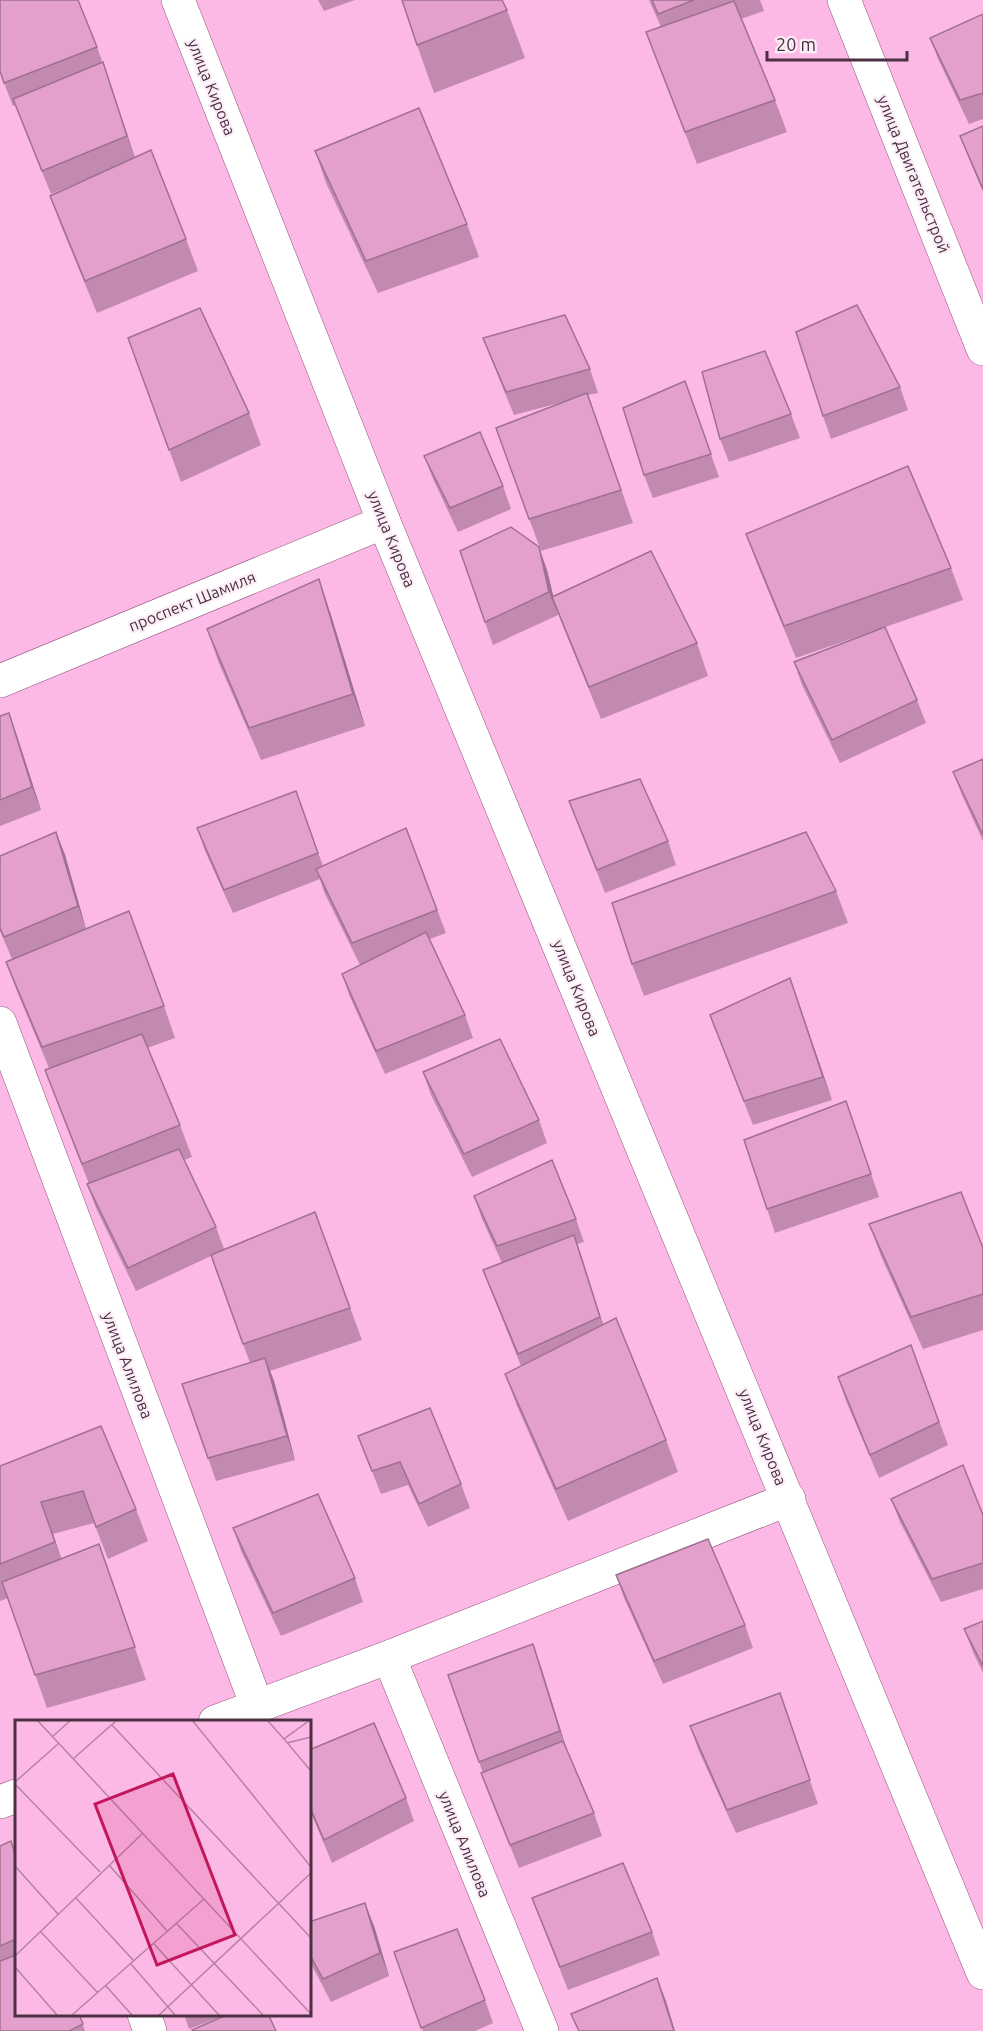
<svg xmlns="http://www.w3.org/2000/svg" width="983" height="2031" viewBox="0 0 983 2031" font-family="Ubuntu,sans-serif">
<rect width="100%" height="100%" fill="#fdb9e6"/>
<g fill="none" stroke-linecap="round" stroke-linejoin="round">
<defs>
<g id="street">
<path d="M178,0L384,522L983,1973"/>
<path d="M844,0L983,349"/>
<path d="M0,681L384,522"/>
<path d="M0,1023L257,1706"/>
<path d="M389,1657L542,2031"/>
<path d="M215,1722L389,1657L789,1499"/>
<path d="M0,1802L16,1796"/>
<path d="M144,2014L150,2031"/>
</g>
</defs>
<!-- street casing -->
<use href="#street" stroke="#92567f" stroke-width="34"/>
<!-- street -->
<use href="#street" stroke="#fff" stroke-width="33"/>
</g>
<!-- wall -->
<g fill="#c38aaf">
<path d="M318,0H355L324,11Z"/>
<path d="M649,0H760L764,11L741,19L775,100L787,132L697,164L646,32L661,27Z"/>
<path d="M507,10L525,58L434,93L417,45Z"/>
<path d="M983,14V119L969,124L939,61L930,38Z"/>
<path d="M97,47L111,86L135,157L186,239L198,271L97,313L62,228L50,196L93,176L51,194L15,105L13,106L0,73Z"/>
<path d="M983,126V192L969,159L960,136Z"/>
<path d="M315,151L467,224L479,257L378,293L326,183Z"/>
<path d="M128,338L249,413L261,445L181,482Z"/>
<path d="M483,338L590,369L598,393L588,395L633,523L541,551L496,428L563,402L514,415L492,361Z"/>
<path d="M685,381L719,477L653,498L644,475Z"/>
<path d="M900,387L908,410L831,439L823,416Z"/>
<path d="M791,414L800,438L729,462L720,439Z"/>
<path d="M424,456L503,486L511,509L458,532L433,479Z"/>
<path d="M746,534L951,568L963,600L796,658L758,566Z"/>
<path d="M460,551L547,570L553,596L697,643L708,676L601,719L564,629L557,610L558,615L493,645Z"/>
<path d="M330,612L365,726L261,760L218,661L207,629Z"/>
<path d="M794,662L917,700L926,723L840,763L802,685Z"/>
<path d="M0,716L17,736L41,810L0,826Z"/>
<path d="M983,759V841L962,795L953,772Z"/>
<path d="M296,791L323,866L406,828L446,933L430,939L465,1015L473,1038L385,1074L350,997L342,974L360,965L324,892L320,879L233,913L205,851L197,828Z"/>
<path d="M569,801L668,841L676,865L605,893Z"/>
<path d="M56,832L65,855L86,929L164,1006L175,1038L147,1048L180,1125L192,1157L184,1160L216,1227L224,1249L315,1212L362,1340L270,1371L274,1381L295,1460L216,1481L208,1458L250,1363L211,1256L136,1291L96,1208L87,1184H89L45,1070L49,1068L18,994L6,962L12,959L0,931V856Z"/>
<path d="M836,891L848,923L644,996L632,964Z"/>
<path d="M798,1001L832,1100L753,1125L710,1015Z"/>
<path d="M423,1072L539,1120L547,1143L472,1177L431,1095Z"/>
<path d="M854,1124L879,1197L775,1233L767,1209Z"/>
<path d="M474,1196L576,1219L584,1242L577,1244L603,1324L666,1440L678,1472L568,1521L517,1406L505,1374L521,1366L492,1293L483,1270L502,1263L482,1219Z"/>
<path d="M869,1224L983,1248V1330L923,1349L881,1256Z"/>
<path d="M911,1345L948,1445L879,1478L846,1401L838,1377Z"/>
<path d="M101,1426L136,1509L148,1541L108,1559L94,1523L53,1534L61,1559L99,1544L146,1680L47,1708L8,1598L0,1601V1466Z"/>
<path d="M358,1436L461,1484L470,1508L428,1527L408,1485L381,1494Z"/>
<path d="M891,1499L983,1515V1589L941,1602L900,1522Z"/>
<path d="M233,1528L355,1578L363,1602L281,1636L241,1551Z"/>
<path d="M616,1575L745,1625L753,1648L663,1684L624,1598Z"/>
<path d="M983,1621V1673L973,1652L964,1629Z"/>
<path d="M541,1667L567,1751L594,1813L602,1836L519,1868L490,1797L481,1773H483L448,1675Z"/>
<path d="M788,1716L818,1804L736,1833L698,1749L690,1726Z"/>
<path d="M309,1750L406,1798L414,1821L332,1863L309,1808Z"/>
<path d="M0,1846L16,1856V2014H79L85,2031H0Z"/>
<path d="M532,1898L652,1932L660,1955L568,1990Z"/>
<path d="M309,1922L374,1926L389,1976L331,2002L309,1960Z"/>
<path d="M394,1952L485,2000L493,2023L475,2031H423Z"/>
<path d="M184,2014H229L189,2029Z"/>
</g>
<!-- shaded-wall -->
<g fill="#9f708f">
<path d="M103,62L111,86L135,159L127,136Z"/>
<path d="M539,547L547,570L556,607L552,597L558,615L549,592Z"/>
<path d="M319,579L330,612L365,726L353,694Z"/>
<path d="M9,713L17,736L41,810L32,787Z"/>
<path d="M56,832L65,855L86,929L78,906Z"/>
<path d="M790,978L798,1001L832,1100L823,1077Z"/>
<path d="M574,1235L582,1258L608,1341L600,1317Z"/>
<path d="M265,1358L274,1381L295,1460L287,1436Z"/>
<path d="M41,1502L53,1534L67,1575L55,1542Z"/>
<path d="M533,1644L541,1667L568,1754L560,1731Z"/>
<path d="M365,1903L374,1926L389,1976L380,1953Z"/>
<path d="M657,1978L666,2001L675,2031H674Z"/>
</g>
<!-- building -->
<g fill="#e3a0cc" stroke="#9f708f" stroke-width="1.5">
<path d="M0,0H78L97,47L4,83L0,71Z"/>
<path d="M402,0H502L507,10L417,45Z"/>
<path d="M652,0H694L658,14Z"/>
<path d="M734,1L775,100L685,132L646,32Z"/>
<path d="M983,14V93L960,100L930,38Z"/>
<path d="M103,62L127,136L42,171L13,99Z"/>
<path d="M419,108L467,224L366,261L315,151Z"/>
<path d="M983,126V189L960,136Z"/>
<path d="M151,150L186,239L85,281L50,196Z"/>
<path d="M857,305L900,387L823,416L796,332Z"/>
<path d="M200,308L249,413L169,450L128,338Z"/>
<path d="M565,315L590,369L506,392L483,338Z"/>
<path d="M765,351L791,414L720,439L702,372Z"/>
<path d="M685,381L711,454L644,475L623,408Z"/>
<path d="M587,393L621,490L529,519L496,428Z"/>
<path d="M480,432L503,486L450,508L424,456Z"/>
<path d="M908,466L951,568L784,626L746,534Z"/>
<path d="M511,527L539,547L549,592L485,622L460,551Z"/>
<path d="M651,551L697,643L589,687L552,597Z"/>
<path d="M319,579L353,694L249,728L207,629Z"/>
<path d="M885,627L917,700L832,740L794,662Z"/>
<path d="M9,713L32,787L0,800V716Z"/>
<path d="M983,759V835L953,772Z"/>
<path d="M640,779L668,841L597,870L569,801Z"/>
<path d="M296,791L318,853L224,890L197,828Z"/>
<path d="M406,828L437,910L352,943L316,869Z"/>
<path d="M56,832L78,906L4,937L0,928V856Z"/>
<path d="M806,832L836,891L632,964L612,903Z"/>
<path d="M129,911L164,1006L42,1047L6,962Z"/>
<path d="M426,932L465,1015L376,1051L342,974Z"/>
<path d="M790,978L823,1077L744,1101L710,1015Z"/>
<path d="M142,1034L180,1125L82,1164L45,1070Z"/>
<path d="M500,1039L539,1120L464,1154L423,1072Z"/>
<path d="M846,1101L871,1174L767,1209L744,1140Z"/>
<path d="M179,1149L216,1227L128,1268L87,1184Z"/>
<path d="M552,1160L576,1219L497,1246L474,1196Z"/>
<path d="M961,1192L983,1248V1294L911,1317L869,1224Z"/>
<path d="M315,1212L350,1308L243,1344L211,1255Z"/>
<path d="M574,1235L600,1317L518,1354L483,1270Z"/>
<path d="M616,1318L666,1440L556,1489L505,1374Z"/>
<path d="M911,1345L939,1422L870,1455L838,1377Z"/>
<path d="M265,1358L287,1436L208,1458L182,1384Z"/>
<path d="M430,1408L461,1484L419,1504L400,1462L372,1471L358,1436Z"/>
<path d="M101,1426L136,1509L96,1527L83,1491L41,1502L55,1542L0,1564V1466Z"/>
<path d="M963,1465L983,1515V1563L932,1579L891,1499Z"/>
<path d="M318,1494L355,1578L273,1613L233,1528Z"/>
<path d="M708,1539L745,1625L654,1661L616,1575Z"/>
<path d="M99,1544L135,1647L35,1675L2,1582Z"/>
<path d="M983,1621V1666L964,1629Z"/>
<path d="M533,1644L560,1731L479,1762L448,1675Z"/>
<path d="M780,1693L810,1780L727,1810L690,1726Z"/>
<path d="M374,1723L406,1798L324,1840L309,1805V1750Z"/>
<path d="M563,1741L594,1813L510,1845L481,1773Z"/>
<path d="M11,1841L16,1857V1939L0,1946V1846Z"/>
<path d="M623,1863L652,1932L560,1967L532,1898Z"/>
<path d="M365,1903L380,1953L323,1979L309,1953V1922Z"/>
<path d="M457,1929L485,2000L421,2028L394,1952Z"/>
<path d="M16,1955V2014H79L83,2024L69,2031H0V1961Z"/>
<path d="M657,1978L674,2031H579L571,2014Z"/>
<path d="M229,2014H268L276,2031H193L192,2030Z"/>
</g>
<g text-anchor="middle" dominant-baseline="central" stroke-width="4.5" stroke-linejoin="round" paint-order="stroke">
<!-- street labels -->
<g font-size="16" fill="#4b3042" stroke="#fceef7">
<text transform="translate(212 87) rotate(68)">улица Кирова</text>
<text transform="translate(914 174) rotate(68)">улица Двигательстрой</text>
<text transform="translate(392 539) rotate(68)">улица Кирова</text>
<text transform="translate(192 601) rotate(-22)">проспект Шамиля</text>
<text transform="translate(577 988) rotate(68)">улица Кирова</text>
<text transform="translate(128 1365) rotate(69)">улица Алилова</text>
<text transform="translate(763 1437) rotate(68)">улица Кирова</text>
<text transform="translate(465 1844) rotate(68)">улица Алилова</text>
</g>
</g>
<!-- overview -->
<g transform="translate(15 1720)">
<rect width="296" height="296" fill="#fdb9e6"/>
<path fill="none" stroke="#b682a4" stroke-width="1.5" d="M22,0L296,294M177,0L296,147M252,0L269,19M295,0L269,19L296,51M97,5L296,218M37,17L56,0M272,23L296,17M58,39L102,0M0,62L43,24M0,64L85,152M94,145L153,212M0,146L43,194M60,177L119,241M162,204L248,295M25,211L83,273M139,224L204,295M0,236L127,114M116,244L160,295M0,247L42,295M91,266L117,295M57,295L189,179M144,295L296,153"/>
<path fill="#c2185b" fill-opacity="0.15" stroke="#c2185b" stroke-width="3" d="M158,54L220,215L142,245L80,84Z"/>
<rect width="296" height="296" fill="none" stroke="#4b3042" stroke-width="3"/>
</g>
<!-- scale -->
<path d="M767 51v9h140v-9" fill="none" stroke="#4b3042" stroke-width="3"/>
<text x="776" y="51" font-size="18" fill="#4b3042" stroke="#fceef7" stroke-width="4.5" paint-order="stroke">20 m</text>
</svg>
